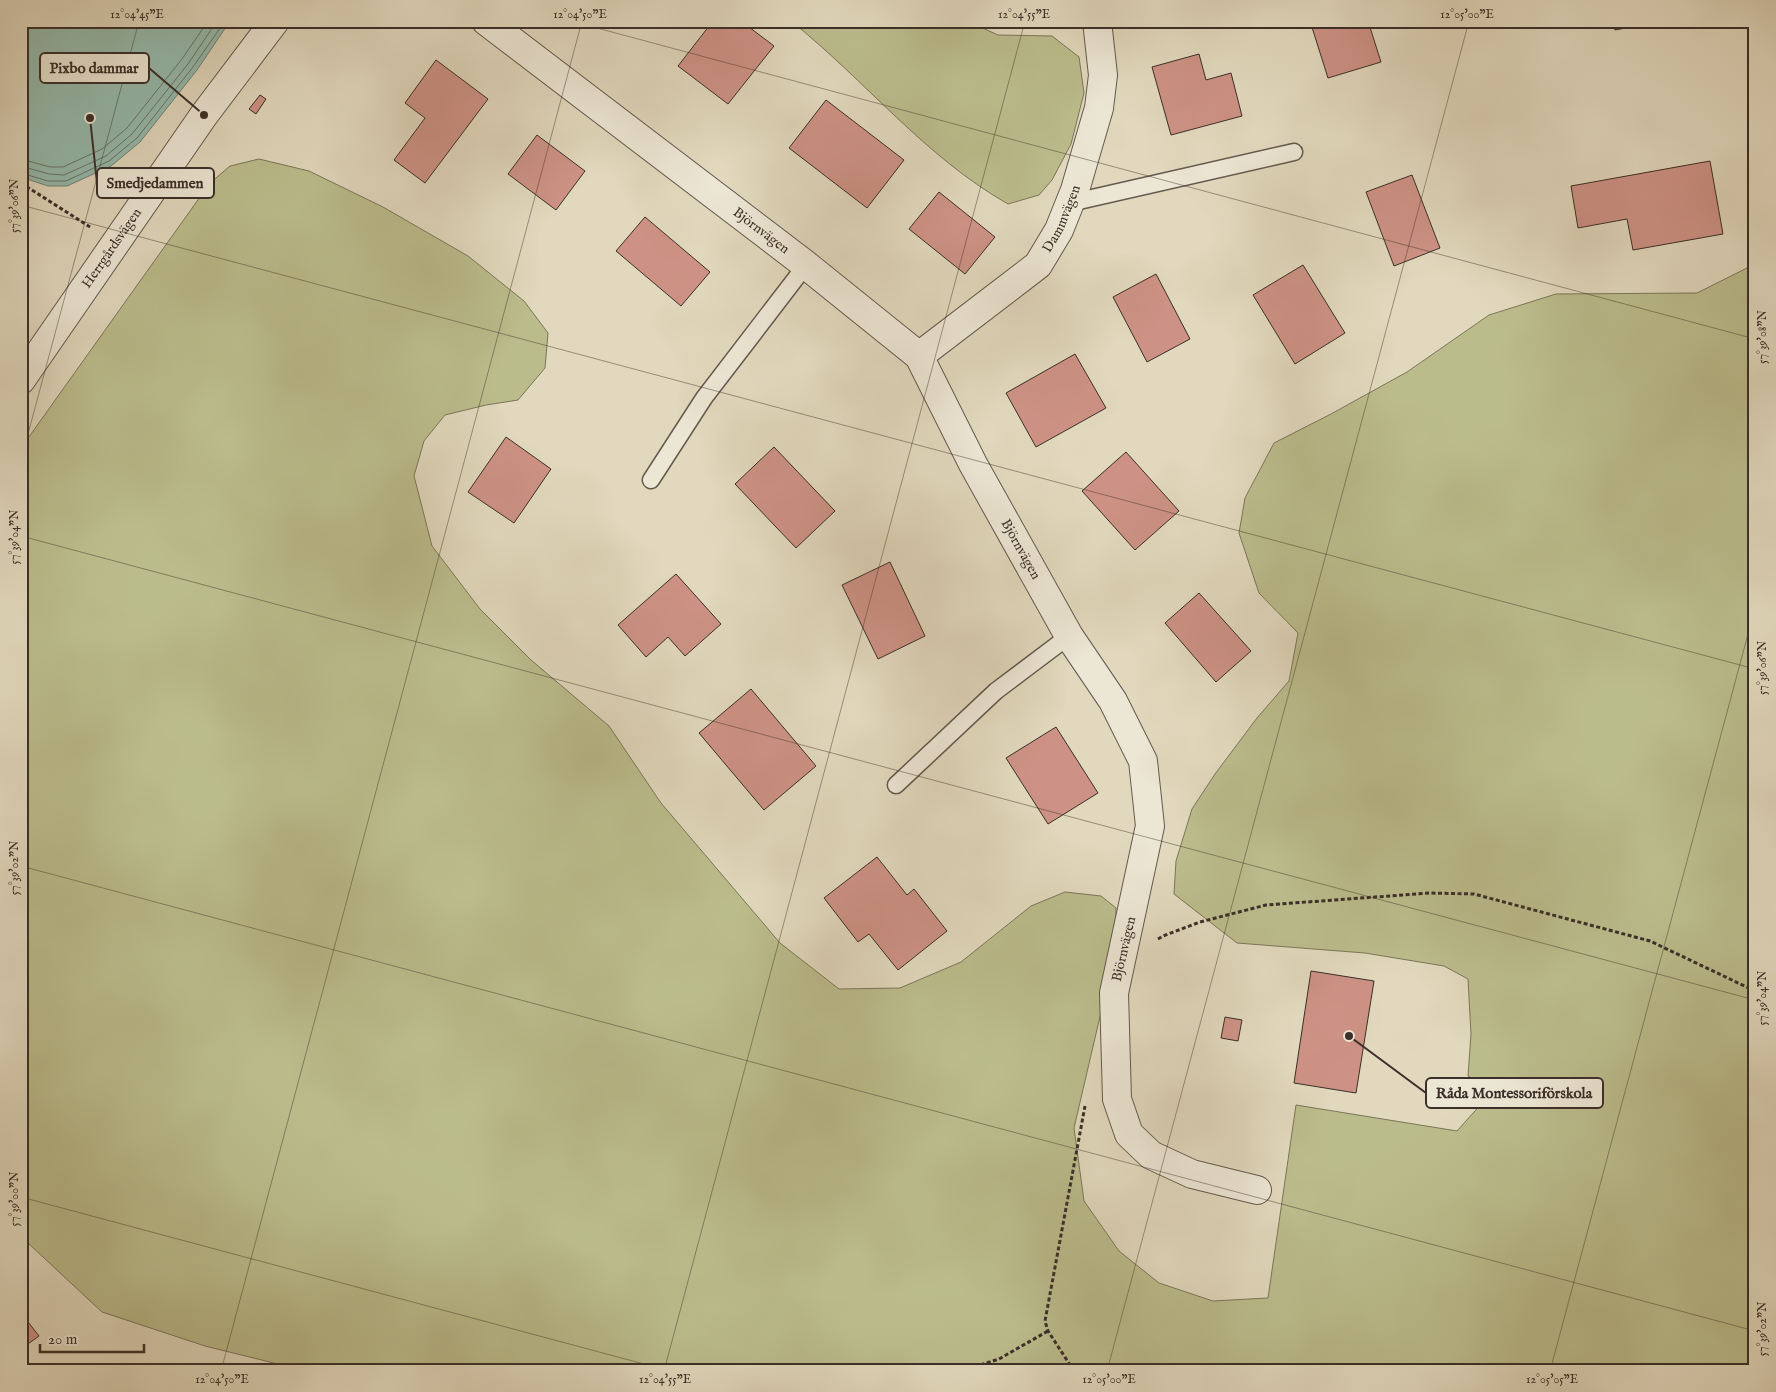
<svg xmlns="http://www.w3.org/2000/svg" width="1776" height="1392" viewBox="0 0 1776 1392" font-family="'IM FELL English',serif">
<rect width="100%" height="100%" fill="#e1d8bd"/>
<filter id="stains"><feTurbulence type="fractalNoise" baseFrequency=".004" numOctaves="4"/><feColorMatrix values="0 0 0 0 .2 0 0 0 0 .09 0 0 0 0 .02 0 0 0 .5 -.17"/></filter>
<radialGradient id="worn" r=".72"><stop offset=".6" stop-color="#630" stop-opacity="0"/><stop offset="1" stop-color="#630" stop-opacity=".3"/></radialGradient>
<!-- green -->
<g fill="#bbbc8c" stroke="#7b765a">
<path d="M791,21H967L998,35L1052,36L1079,57L1084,93L1071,144L1052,180L1039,195L1008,204C925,157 865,80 791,21Z"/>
<path d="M259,159L309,171L383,207L468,256L524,301L548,333L545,368L518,400L486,405L445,415L424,441L414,476L432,546L480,609L531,660L609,726L661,803L780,943L839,989L900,988L961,962L1031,906L1065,892L1101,896L1116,908V948L1074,1128L1084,1201L1119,1251L1159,1283L1213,1301L1268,1298L1296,1105L1457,1131L1492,1092L1468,1076L1471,1034L1468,979L1444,966L1365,953L1237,943L1174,894L1176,861L1192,809L1215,774L1257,718L1289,681L1298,633L1259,593L1239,533L1245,498L1274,443L1331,414L1407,372L1489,315L1556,294L1697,293L1755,264V1371H306L205,1346L102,1312L28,1243L21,1239V448L210,183L230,166Z"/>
</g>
<!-- water -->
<path fill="#95baac" stroke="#718278" d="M21,21H230L197,70L140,142L111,166L67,186H48L21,177Z"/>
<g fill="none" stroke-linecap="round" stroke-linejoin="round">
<!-- shore -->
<g stroke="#68746a" stroke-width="1">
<path d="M21,159L50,167H63L102,149L127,128L182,59L208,21"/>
<path d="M21,166L49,174L64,175L106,156L132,134L188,64L217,21"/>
<path d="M21,173L48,181H66L109,161L137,138L193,67L225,21"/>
</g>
</g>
<!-- building -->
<g fill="#cd9285" stroke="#3b2f29">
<path d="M713,21H741L774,46L728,104L678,66Z"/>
<path d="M1310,21H1368L1381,62L1328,78Z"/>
<path d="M1613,21H1663L1615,30Z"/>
<path d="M1199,54L1206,80L1231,73L1242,116L1171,135L1152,67Z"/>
<path d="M436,60L488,99L425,183L394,160L425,118L405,103Z"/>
<path d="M260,95L266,99L256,114L249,109Z"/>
<path d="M826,100L904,160L867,208L789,148Z"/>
<path d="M537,135L585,171L556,210L508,174Z"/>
<path d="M1710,161L1723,234L1633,250L1627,219L1578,228L1571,186Z"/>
<path d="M1412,175L1440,248L1394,266L1366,192Z"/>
<path d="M939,192L995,237L965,274L909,229Z"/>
<path d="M645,217L710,272L681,306L616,251Z"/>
<path d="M1303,265L1345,333L1295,364L1253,295Z"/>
<path d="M1156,274L1190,339L1147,362L1113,297Z"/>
<path d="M1075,354L1106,408L1036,447L1006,393Z"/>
<path d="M506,437L551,469L514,523L468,492Z"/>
<path d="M774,447L835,511L796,548L735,484Z"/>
<path d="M1126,452L1179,511L1135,550L1082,491Z"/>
<path d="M890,562L925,636L878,659L842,585Z"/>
<path d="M676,574L721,624L685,656L668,637L646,657L618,625Z"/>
<path d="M1199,593L1251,651L1216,682L1165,623Z"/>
<path d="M751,689L816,766L764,810L699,733Z"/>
<path d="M1056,727L1098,793L1048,824L1006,758Z"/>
<path d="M877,857L907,895L914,889L947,931L898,970L869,934L858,942L824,898Z"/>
<path d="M1311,971L1374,981L1356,1093L1294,1083Z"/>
<path d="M1225,1017L1242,1020L1238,1041L1221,1038Z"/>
<path d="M21,1313L39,1336L21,1349Z"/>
</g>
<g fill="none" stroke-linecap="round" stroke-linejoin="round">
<defs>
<g id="service">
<path d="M1070,203L1294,152"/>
<path d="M651,480L704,398L806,265"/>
<path d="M896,785L996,691L1069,636"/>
</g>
<g id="minor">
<path id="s1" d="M486,21L806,265L919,356L973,464L1069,636L1113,701L1143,761L1150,826L1114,993L1117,1099L1129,1134L1151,1155L1192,1174L1257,1190"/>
<path id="s2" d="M919,356L1038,265L1059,230L1075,190L1099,108L1103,75L1097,21"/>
</g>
<g id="tertiary">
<path id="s3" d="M21,380L204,115L275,21"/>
</g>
</defs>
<!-- service casing -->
<use href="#service" stroke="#64594e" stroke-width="19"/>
<!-- minor casing -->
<use href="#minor" stroke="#64594e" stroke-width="30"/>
<!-- tertiary casing -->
<use href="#tertiary" stroke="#64594e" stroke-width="30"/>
<!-- path -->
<g stroke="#3b2f29" stroke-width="3" stroke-dasharray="4 2.5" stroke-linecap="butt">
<path d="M21,183L90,227"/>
<path d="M1158,939L1163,936L1200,922L1266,905L1430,893L1474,894L1650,941L1755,991"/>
<path d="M962,1371L999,1359L1048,1331"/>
<path d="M1074,1371L1048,1331L1045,1321L1085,1106"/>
</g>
<!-- service -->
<use href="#service" stroke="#ece6d4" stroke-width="16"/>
<!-- minor -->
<use href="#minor" stroke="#ece6d4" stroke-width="28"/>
<!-- tertiary -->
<use href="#tertiary" stroke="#ece6d4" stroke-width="28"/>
</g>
<!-- ticks -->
<path fill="none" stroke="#3b2f29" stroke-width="1" stroke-opacity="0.45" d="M571,21L1755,339M21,205L1755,669M21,460L139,21M21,536L1755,1000M21,866L1755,1331M21,1197L670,1371M221,1371L582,21M664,1371L1025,21M1107,1371L1469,21M1550,1371L1755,608"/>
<g text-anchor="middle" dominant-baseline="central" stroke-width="5" stroke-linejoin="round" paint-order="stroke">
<!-- street labels -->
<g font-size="14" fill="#3b2f29" stroke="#ece6d4">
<text stroke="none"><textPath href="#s2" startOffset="202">Dammvägen</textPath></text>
<text stroke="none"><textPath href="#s1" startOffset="346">Björnvägen</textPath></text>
<text stroke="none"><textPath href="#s3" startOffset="160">Herrgårdsvägen</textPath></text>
<text stroke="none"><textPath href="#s1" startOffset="766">Björnvägen</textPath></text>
<text transform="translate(1124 949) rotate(-77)">Björnvägen</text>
</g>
</g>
<!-- callouts -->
<path fill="none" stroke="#3b2f29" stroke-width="2" d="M204 115L149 68M90 118L97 183M1349 1036L1426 1093"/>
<g fill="#3b2f29" stroke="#ece6d4" stroke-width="2">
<circle cx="204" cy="115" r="5"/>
<circle cx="90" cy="118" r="5"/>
<circle cx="1349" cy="1036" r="5"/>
</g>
<g fill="#ece6d4" stroke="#3b2f29" stroke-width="2">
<rect x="40" y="53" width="109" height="30" rx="5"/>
<rect x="97" y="168" width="117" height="30" rx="5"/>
<rect x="1426" y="1078" width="177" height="30" rx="5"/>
</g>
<g font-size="15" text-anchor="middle" font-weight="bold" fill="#3b2f29">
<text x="94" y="73">Pixbo dammar</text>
<text x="155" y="188">Smedjedammen</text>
<text x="1514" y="1098">Råda Montessoriförskola</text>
</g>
<!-- margin -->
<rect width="1776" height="1392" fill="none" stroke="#e1d8bd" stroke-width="55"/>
<!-- scale -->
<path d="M40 1344v8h104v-8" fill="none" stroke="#3b2f29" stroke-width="2.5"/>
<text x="48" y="1344" font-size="15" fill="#3b2f29" stroke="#ece6d4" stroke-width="4" paint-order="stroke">20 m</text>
<rect x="28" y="28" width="1720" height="1336" fill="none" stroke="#3b2f29" stroke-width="2"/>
<g font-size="12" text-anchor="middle" fill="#3b2f29">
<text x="137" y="18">12°04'45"E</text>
<text x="580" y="18">12°04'50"E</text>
<text x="1024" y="18">12°04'55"E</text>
<text x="1467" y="18">12°05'00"E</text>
<text transform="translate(14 206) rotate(-90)" y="4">57°39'06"N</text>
<text transform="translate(1762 337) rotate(-90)" y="4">57°39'08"N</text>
<text transform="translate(14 537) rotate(-90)" y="4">57°39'04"N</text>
<text transform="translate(1762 668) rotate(-90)" y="4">57°39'06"N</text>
<text transform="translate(14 868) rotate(-90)" y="4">57°39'02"N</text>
<text transform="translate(1762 998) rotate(-90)" y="4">57°39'04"N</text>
<text transform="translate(14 1199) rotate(-90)" y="4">57°39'00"N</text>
<text transform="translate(1762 1329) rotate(-90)" y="4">57°39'02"N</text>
<text x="222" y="1383">12°04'50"E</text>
<text x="665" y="1383">12°04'55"E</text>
<text x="1109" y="1383">12°05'00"E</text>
<text x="1552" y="1383">12°05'05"E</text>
</g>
<rect width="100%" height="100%" filter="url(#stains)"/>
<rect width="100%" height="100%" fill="url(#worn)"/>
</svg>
